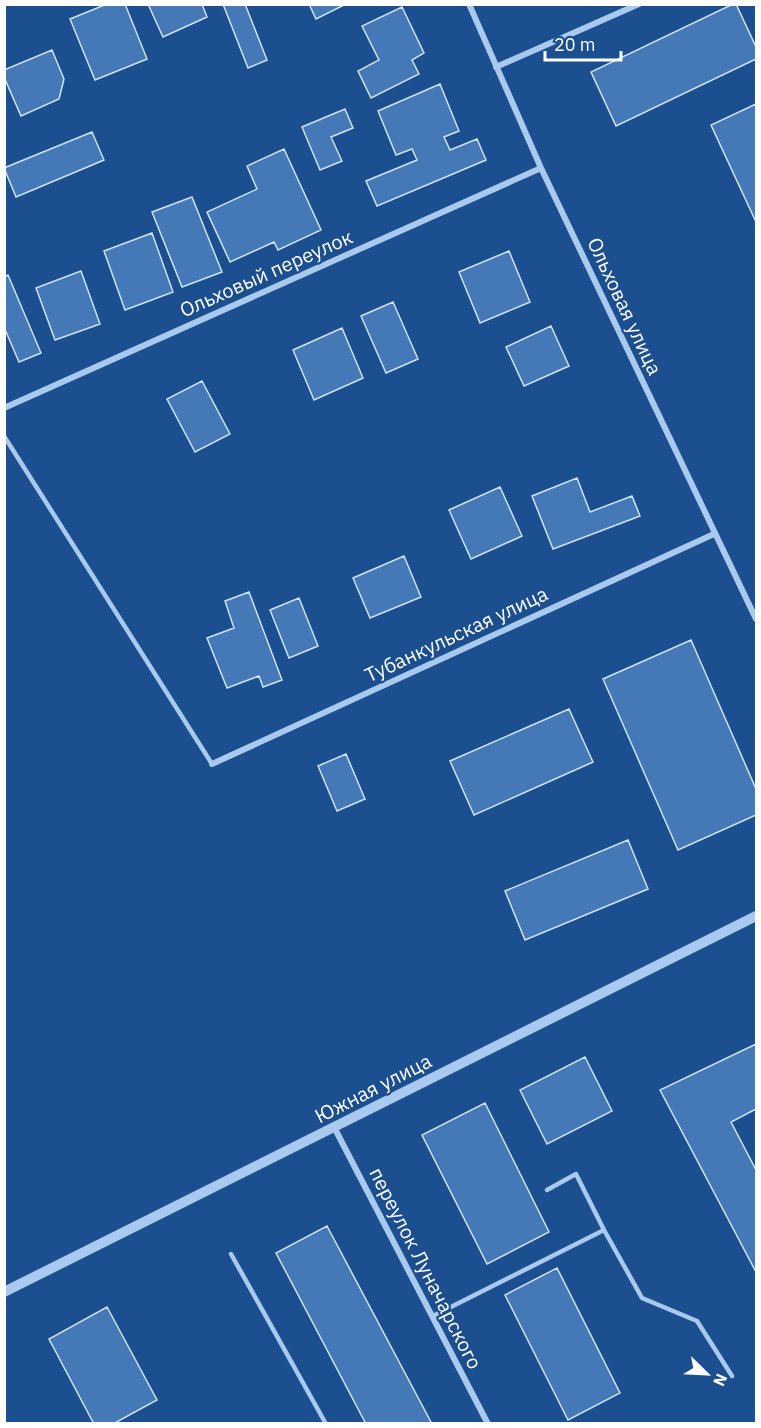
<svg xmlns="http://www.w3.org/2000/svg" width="761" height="1428" font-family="'IBM Plex Sans',sans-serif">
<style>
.building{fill:#4478b7;stroke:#cfe3fa;stroke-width:1.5}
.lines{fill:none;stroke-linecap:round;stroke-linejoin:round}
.service{stroke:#a9c9ee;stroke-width:4.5}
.minor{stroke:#a9c9ee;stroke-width:6}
.tertiary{stroke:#a9c9ee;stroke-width:10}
.labels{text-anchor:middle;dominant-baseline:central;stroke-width:4.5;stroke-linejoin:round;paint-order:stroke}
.street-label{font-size:20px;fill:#fff;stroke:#1b4f8f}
</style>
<rect width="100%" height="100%" fill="#1b4f8f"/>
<path class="building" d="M107,4H125L147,59L95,80L70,19Z
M148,4H202L207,17L163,37Z
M223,4H245L267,60L248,68Z
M309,4H346L316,19Z
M733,4H736L756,47V59L616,126L591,72Z
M402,7L424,53L412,60L419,74L371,98L358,71L379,60L362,26Z
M52,50L64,79L59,99L21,116L4,77V70Z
M440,84L459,131L444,137L450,150L477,139L486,160L377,206L366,181L417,160L412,149L396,155L378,111Z
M756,104V222L711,125Z
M345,109L353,128L331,137L342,161L320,170L302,127Z
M92,132L104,160L16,197L4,168Z
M284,149L321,230L278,250L274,242L230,262L207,212L257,189L247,166Z
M192,197L222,272L182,287L152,212Z
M152,233L173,292L125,310L104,251Z
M509,251L530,302L480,323L459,272Z
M81,271L100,324L55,340L36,288Z
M8,275L41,353L19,362L4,327V277Z
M393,302L418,359L386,373L361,316Z
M551,326L569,366L524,386L506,347Z
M342,328L363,378L314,400L293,350Z
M202,381L230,434L195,452L167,399Z
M577,478L590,512L632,496L640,516L553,549L532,496Z
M500,487L522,536L471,559L449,510Z
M404,556L421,597L370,618L353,578Z
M249,592L282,680L263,687L259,676L227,688L207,638L234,628L225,601Z
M299,598L318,646L289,658L270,610Z
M691,640L756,789V815L678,850L603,679Z
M569,709L593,762L474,815L450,761Z
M346,754L365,799L337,811L318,766Z
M628,840L648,889L525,940L505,891Z
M756,1044V1109L731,1122L756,1170V1272L660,1090Z
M585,1057L612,1111L547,1144L520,1090Z
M485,1103L549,1232L487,1264L422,1135Z
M327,1226L432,1424H366L276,1253Z
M557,1268L620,1393L568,1420L505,1295Z
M107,1307L157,1400L113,1424H94L49,1339Z"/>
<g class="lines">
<path class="service" d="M4,436L212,764
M604,1230L642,1298L697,1321L732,1376
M231,1254L326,1424
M433,1316L604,1230L576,1174L547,1190"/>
<path class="minor" d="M469,4L541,168L756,619
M496,67L639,4
M4,408L541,168
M212,764L714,534
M334,1127L488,1424"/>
<path class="tertiary" d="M4,1292L756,916"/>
</g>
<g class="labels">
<g class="street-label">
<text transform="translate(266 273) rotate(-24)">Ольховый переулок</text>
<text transform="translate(625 306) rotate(65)">Ольховая улица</text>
<text transform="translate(456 634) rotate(-25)">Тубанкульская улица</text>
<text transform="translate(373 1088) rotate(-27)">Южная улица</text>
<text transform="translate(426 1268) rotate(63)">переулок Луначарского</text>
</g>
</g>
<rect width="761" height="1428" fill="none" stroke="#ffffff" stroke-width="12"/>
<g transform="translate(707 1374) rotate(114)" stroke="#1b4f8f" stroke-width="4.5" paint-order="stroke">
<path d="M0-4.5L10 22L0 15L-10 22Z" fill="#ffffff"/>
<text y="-9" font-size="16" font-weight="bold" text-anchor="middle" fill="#ffffff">N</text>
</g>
<path d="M545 51v9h76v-9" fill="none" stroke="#ffffff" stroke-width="3"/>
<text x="554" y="51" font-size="18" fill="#ffffff" stroke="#1b4f8f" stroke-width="4.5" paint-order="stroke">20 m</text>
</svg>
